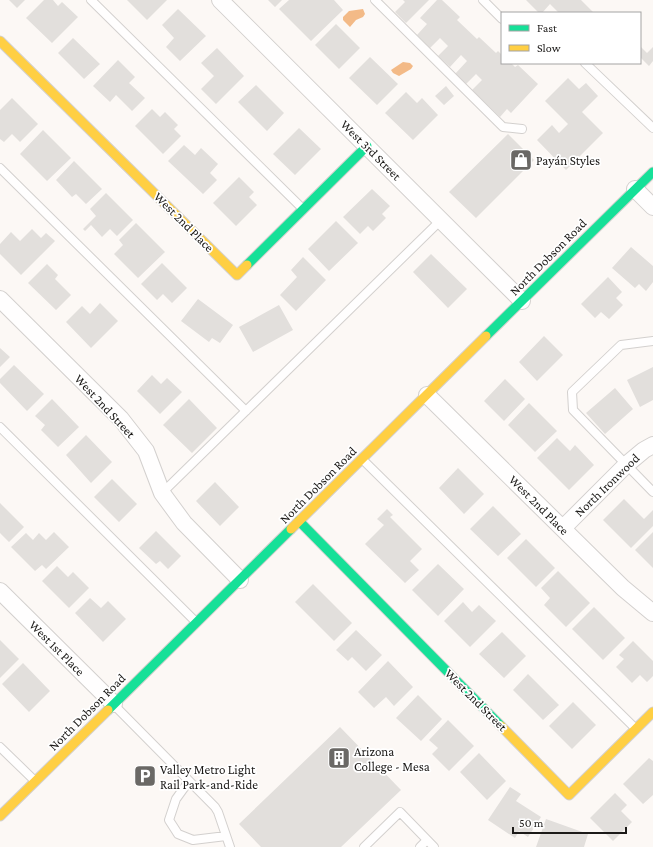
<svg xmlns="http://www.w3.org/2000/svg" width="653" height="847" font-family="'Crimson Pro',serif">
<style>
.water{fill:#f3ba87}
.building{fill:#e2dfdc}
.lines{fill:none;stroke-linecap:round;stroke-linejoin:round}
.lane-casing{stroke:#d3d0ce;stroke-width:10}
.street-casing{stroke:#d3d0ce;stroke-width:18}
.fast-casing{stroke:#d3d0ce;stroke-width:11}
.slow-casing{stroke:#d3d0ce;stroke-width:11}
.lane{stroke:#fffefe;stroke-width:8}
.street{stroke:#fffefe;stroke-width:16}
.fast{stroke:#16e098;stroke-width:9}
.slow{stroke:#ffcf43;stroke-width:9}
.labels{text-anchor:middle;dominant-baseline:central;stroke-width:3.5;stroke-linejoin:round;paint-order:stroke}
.street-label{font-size:13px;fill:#1c1a18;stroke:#fff}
.poi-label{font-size:13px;fill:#1c1a18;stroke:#fff;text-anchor:start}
</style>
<rect width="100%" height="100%" fill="#fcf8f5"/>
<path class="water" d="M363,9L365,14L363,17L356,20L350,27L343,20V17L349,11Z
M403,62L410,63L413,66L411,69L399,76L393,73L391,70Z"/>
<path class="building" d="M9,0H25L17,8Z
M44,0H53L58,6L62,2L78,17L52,43L26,18Z
M127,0H167L147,20Z
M268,0H282L275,7Z
M289,0H334L343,10L311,41L279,9Z
M403,0H429L406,23L395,12L405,2Z
M437,0H442L460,17L457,20L477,39L479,37L496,53L498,51L502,55V63H511L515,67L518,65L538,84L511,113L507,109L500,117L472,90L482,80L476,74L466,84L455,74L467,61L461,55L450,67L438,56L448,46L440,38L430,48L417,35L427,24L420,18Z
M526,0H581L594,13H559L550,4L542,13H539Z
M178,9L206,36L180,61L166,47L174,38L162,25Z
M336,24L360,48L339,69L315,45Z
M73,38L100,64L84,79L58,53Z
M640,46L647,53L653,47V61L649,66L640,57Z
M217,48L244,76L216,104L201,89L214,76L201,63Z
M370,57L398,84L377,105L349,78Z
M118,60L135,77L129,83L145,98L132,111L116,95L110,102L93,86Z
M568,78L579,89L586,83L598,96L582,112L603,133L566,170L537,140L552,125L559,133L568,124L545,101Z
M256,85L284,113L267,131L238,102Z
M446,86L454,96L444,105L435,96Z
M406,92L417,103L422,98L438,115L413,140L385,113Z
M12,98L38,124L20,142L12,134L4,142L0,139V110Z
M152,109L160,117L165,112L178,125L174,129L181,136L163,154L135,126Z
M299,128L321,149L295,175L273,154Z
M43,130L71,158L47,181L20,154Z
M508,134L534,160L476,218L449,192Z
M184,145L195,155L201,148L218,164L210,173L217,180L203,194L168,161Z
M74,161L102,189L86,204L76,194L72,197L56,180Z
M239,177L254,192L249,197L257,205L236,226L213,203Z
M372,189L390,206L382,214L386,218L373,231L368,226L360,234L343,217Z
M106,193L133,220L117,236L110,229L102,237L91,225L85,231L83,229L96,216L90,209Z
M336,221L358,243L329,271L308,249Z
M136,223L165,252L138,278L114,254L123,245L119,240Z
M32,229L41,238L46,233L55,241L21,275L0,254V244L11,232L20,241Z
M631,247L653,266V282L646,291L639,284L635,288L612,268Z
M431,254L467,289L448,308L413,272Z
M303,257L326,280L296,311L280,295L297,277L291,270Z
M162,263L187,288L172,303L163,294L157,300L141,284Z
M47,264L58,275L55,279L71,295L56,310L28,283Z
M608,277L622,292L616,298L623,305L609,319L601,312L595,318L581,304Z
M198,299L233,325L220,343L212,338L209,342L181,321Z
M100,303L118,321L91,348L66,322L82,306L90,314Z
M279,305L293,330L253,352L239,327Z
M544,336L563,355L537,381L519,362Z
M0,348L10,357L0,367Z
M14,365L44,394L27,411L0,383V379Z
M653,367V400L640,407L627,380Z
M152,375L161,384L167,378L182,392L160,414L137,391Z
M505,379L525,399L504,421L484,401Z
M615,388L633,409L605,434L586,413Z
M52,399L79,427L58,447L41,430L45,425L35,416Z
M189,399L217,428L192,453L163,425Z
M529,403L557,431L535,452L508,425Z
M86,435L112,462L91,483L66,455Z
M557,438L570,451L575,445L594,465L569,490L537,458Z
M458,468L484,494L464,514L439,488Z
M112,479L137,504L119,522L94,497Z
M215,482L239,507L220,526L196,501Z
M624,499L644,519L653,510V526L631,548L603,520Z
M0,503L24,527L9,542L0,533Z
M493,506L521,534L498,556L470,529Z
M387,509L393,515L390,517L422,549L410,561L419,570L405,583L365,544L384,525L377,519Z
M156,531L181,556L168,569L160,561L156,564L139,548Z
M54,532L69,547L46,569L42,565L35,571L11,547L26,533L33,540L39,533L46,540Z
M653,532V568L635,550Z
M526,539L555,568L536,587L507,558Z
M438,564L464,589L438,616L412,590Z
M57,566L68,577L73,572L89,588L69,608L42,581Z
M558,571L590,603L566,627L544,605L550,598L541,588Z
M313,584L352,623L334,641L295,602Z
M90,598L101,608L108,601L126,619L103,642L75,613Z
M463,602L472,612L479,605L496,621L470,647L444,621Z
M594,607L625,638L603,660L572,629Z
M356,630L382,655L366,671L352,657L348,661L336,650Z
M502,632L526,656L504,678L479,654Z
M0,640L19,659L0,678Z
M633,641L653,661V676L647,682L640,675L632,683L616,667L624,659L619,655Z
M388,661L413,687L394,706L386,697L374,708L358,692Z
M23,663L50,691L29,712L2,684Z
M528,674L559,705L543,720L513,690Z
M418,695L442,719L421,741L396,718Z
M573,702L596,725L572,749L549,726Z
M448,720L474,746L449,771L432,754L438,748L429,740Z
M340,727L401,790L341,847H261L239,824Z
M479,753L506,781L487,800L460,772Z
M649,758L653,761V795L643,804L623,784Z
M510,787L521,794L516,801L541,817L528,837L519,831L515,838L488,820Z
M615,793L627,805L621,811L632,822L613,841L590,818Z
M546,819L588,834L584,847H536Z"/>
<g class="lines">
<g class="lane-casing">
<path id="lane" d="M91,0L303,209
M375,0L503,127L522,129
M483,0L502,19
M585,63L653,128
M0,168L246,411
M653,341L621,345L572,392L573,410L653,492
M0,427L196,622
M363,460L635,728
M162,493L441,220
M114,705L215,807L218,812L230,847
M0,747L35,781
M189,781L176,799L169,820L178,834L193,840L226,836
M364,847L400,812L434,847
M420,847L427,840"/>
</g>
<g class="street-casing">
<path id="street" d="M220,0L522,301
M635,189L653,207
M0,299L121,419L146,451L162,493L184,523L240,580
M427,395L623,588L653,613
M563,528L626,465L644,450L653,445
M0,591L114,704"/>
</g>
<g class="fast-casing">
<path id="fast" d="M247,265L367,146
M486,336L653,172
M299,521L501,726
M108,710L291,529"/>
</g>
<g class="slow-casing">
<path id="slow" d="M0,41L237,275L247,265
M291,529L486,336
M501,726L569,795L653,712
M0,816L108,710"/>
</g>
<use href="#lane" class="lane"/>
<use href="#street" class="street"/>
<use href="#fast" class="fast"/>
<use href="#slow" class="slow"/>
</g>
<defs>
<g id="shop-square" transform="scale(1.15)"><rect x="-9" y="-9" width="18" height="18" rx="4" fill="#6a6865" stroke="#fff"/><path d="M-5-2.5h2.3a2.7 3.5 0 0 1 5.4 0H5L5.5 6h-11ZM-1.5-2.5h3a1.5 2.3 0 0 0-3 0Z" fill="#fff"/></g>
<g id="building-square" transform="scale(1.15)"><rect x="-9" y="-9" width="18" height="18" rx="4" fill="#6a6865" stroke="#fff"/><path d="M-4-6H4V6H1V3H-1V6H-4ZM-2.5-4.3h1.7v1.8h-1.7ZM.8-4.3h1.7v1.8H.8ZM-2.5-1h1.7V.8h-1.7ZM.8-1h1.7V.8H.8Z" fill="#fff"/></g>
<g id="parking-square" transform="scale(1.15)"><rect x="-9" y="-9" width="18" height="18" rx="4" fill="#6a6865" stroke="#fff"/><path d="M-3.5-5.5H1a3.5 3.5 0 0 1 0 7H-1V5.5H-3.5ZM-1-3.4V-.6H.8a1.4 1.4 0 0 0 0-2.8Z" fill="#fff"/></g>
</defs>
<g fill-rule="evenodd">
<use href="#shop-square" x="521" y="160"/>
<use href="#building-square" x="339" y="758"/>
<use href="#parking-square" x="145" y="776"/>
</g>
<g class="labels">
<g class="street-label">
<text transform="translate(371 150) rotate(45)">West 3rd Street</text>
<text transform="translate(184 222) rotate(45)">West 2nd Place</text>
<text transform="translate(548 257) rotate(-45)">North Dobson Road</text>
<text transform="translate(105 406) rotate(47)">West 2nd Street</text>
<text transform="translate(318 485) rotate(-45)">North Dobson Road</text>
<text transform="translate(607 485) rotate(-44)">North Ironwood</text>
<text transform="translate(539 505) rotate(45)">West 2nd Place</text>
<text transform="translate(57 648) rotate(45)">West 1st Place</text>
<text transform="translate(476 700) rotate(45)">West 2nd Street</text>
<text transform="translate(87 712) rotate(-45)">North Dobson Road</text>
</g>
<g class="poi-label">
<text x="536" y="160">Payán Styles</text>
<text x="354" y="751">Arizona<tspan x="354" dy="15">College - Mesa</tspan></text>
<text x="160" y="769">Valley Metro Light<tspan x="160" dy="15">Rail Park-and-Ride</tspan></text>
</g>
</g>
<rect x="501" y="12" width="140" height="52" fill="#ffffff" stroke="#a4a3a3"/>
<rect x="509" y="25" width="20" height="6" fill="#16e098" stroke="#a4a3a3"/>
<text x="537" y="32" font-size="12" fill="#1c1a18">Fast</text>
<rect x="509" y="45" width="20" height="6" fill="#ffcf43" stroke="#a4a3a3"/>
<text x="537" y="52" font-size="12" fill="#1c1a18">Slow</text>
<path d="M513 827v6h113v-6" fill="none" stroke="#1c1a18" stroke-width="2"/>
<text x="519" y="827" font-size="12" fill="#1c1a18" stroke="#ffffff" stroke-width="3" paint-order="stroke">50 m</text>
</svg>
